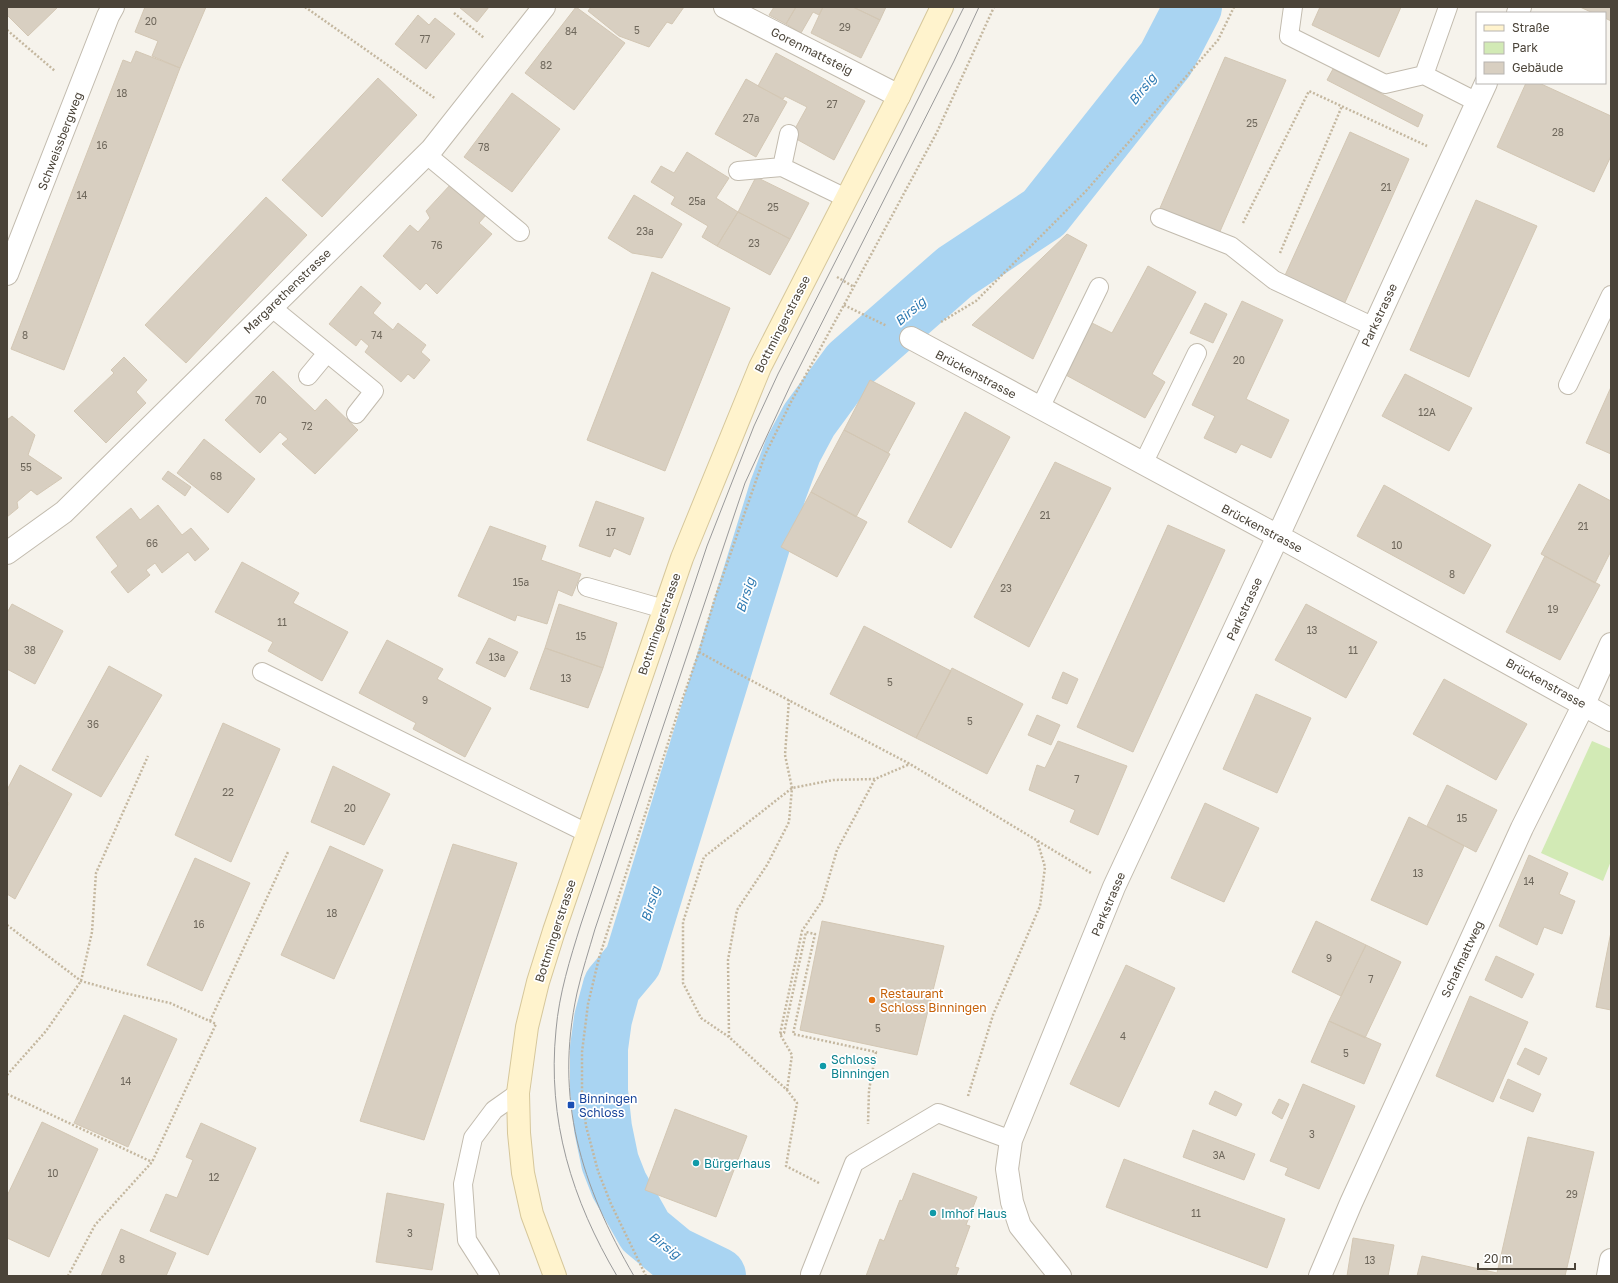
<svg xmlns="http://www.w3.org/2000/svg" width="1618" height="1283" font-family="'Golos Text',sans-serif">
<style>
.green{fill:#d2eab5}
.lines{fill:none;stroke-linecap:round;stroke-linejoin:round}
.river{stroke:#a9d4f2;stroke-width:58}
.building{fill:#d8cfc1;stroke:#d3c7b4}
.lane-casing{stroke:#c2bbae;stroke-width:20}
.street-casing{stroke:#c2bbae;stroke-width:24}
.secondary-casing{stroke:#d6c79b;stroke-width:24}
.path{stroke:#c4b79f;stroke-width:2.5;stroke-dasharray:2 2;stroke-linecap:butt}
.lane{stroke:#fff;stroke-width:18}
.street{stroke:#fff;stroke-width:22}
.secondary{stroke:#fff3cd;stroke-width:22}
.tram{stroke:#9a9a9a;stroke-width:1}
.food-dot{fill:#e8710a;stroke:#fff;stroke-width:1.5}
.culture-dot{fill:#0f9aa8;stroke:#fff;stroke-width:1.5}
.transit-dot{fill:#1a4fb4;stroke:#fff;stroke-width:1.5}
.labels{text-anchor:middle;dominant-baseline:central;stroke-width:3.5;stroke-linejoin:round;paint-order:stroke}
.number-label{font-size:10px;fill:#6e675b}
.street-label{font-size:12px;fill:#4b4439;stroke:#fff}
.food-label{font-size:12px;fill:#c56008;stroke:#fff;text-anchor:start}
.culture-label{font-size:12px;fill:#0d838f;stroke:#fff;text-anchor:start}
.transit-label{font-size:12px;fill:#164399;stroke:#fff;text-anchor:start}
.water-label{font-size:13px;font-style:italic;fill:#2e7ab2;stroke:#fff}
</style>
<rect width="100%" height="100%" fill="#f6f3ec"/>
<path class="green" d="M1592,741L1611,749V861L1603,881L1541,853Z"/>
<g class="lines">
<path class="river" d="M717,1276L674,1255L645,1231L619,1185L610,1162L603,1128L599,1091V1048L603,1019L612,986L633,961L778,490L793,450L809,420L850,364L955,272L1044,213L1166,59L1193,7"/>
</g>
<path class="building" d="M7,7H58L28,36L7,15Z
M145,7H206L180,68L152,56L158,41L135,32Z
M459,7H489L477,22Z
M576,7L625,43L574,110L525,73Z
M591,7H684L672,24L667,22L649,47L619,36L588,11Z
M774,7H796L786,24L769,15Z
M796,7H823L819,15L813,12L801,33L786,24Z
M823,7H853L880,20L861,58L811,33Z
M853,7H886L880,20Z
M1320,7H1401L1379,57L1312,25Z
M1580,7H1611V21L1605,18V13H1593Z
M418,15L429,25L435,18L455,34L426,69L395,44Z
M136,51L180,68L64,370L11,349L123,60L131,63Z
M776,53L865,101L834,160L791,136L807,107L785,96L783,99L758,86Z
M1225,57L1286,80L1218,236L1160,208Z
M1333,69L1423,115L1418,127L1327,80Z
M378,78L417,115L322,217L282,180Z
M746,79L787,102L756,157L715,134Z
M1526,83H1539L1611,116V156L1594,192L1497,147Z
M512,93L560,129L512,192L464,157Z
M1350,132L1409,159L1342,309L1282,282Z
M687,152L729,178L716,198L738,212L717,246L702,237L708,226L671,204L675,197L651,182L661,166L674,173Z
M756,177L809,203L790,239L738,212Z
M451,184L486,215L479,223L492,234L437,294L426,283L420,290L383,256L410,225L418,232L430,218L426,211Z
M634,195L682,224L662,258L632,253L608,238Z
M266,197L307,235L186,363L145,325Z
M1476,200L1537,226L1469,377L1410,350Z
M738,212L790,239L770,275L717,246Z
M1067,234L1087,245L1033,359L972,325Z
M1148,266L1196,292L1152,374L1165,382L1145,418L1064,374L1092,323L1112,333Z
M652,272L730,308L665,471L587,440Z
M361,286L381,303L373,313L393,330L398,323L426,345L421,352L430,360L414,379L408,374L401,382L365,352L369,346L361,339L356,346L329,324Z
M1242,301L1283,320L1246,399L1289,420L1271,458L1241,444L1236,453L1204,438L1215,416L1192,405Z
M1205,303L1227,314L1213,343L1190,333Z
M124,357L147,380L136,392L146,403L106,443L74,411L114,373L111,370Z
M273,371L315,411L326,399L358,430L315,474L282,444L288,439L280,432L260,453L225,420Z
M1405,374L1472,408L1449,451L1382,416Z
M870,380L915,403L888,453L844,430Z
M1611,387V454L1586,443Z
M965,412L1010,437L951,548L908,522Z
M12,416L35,435L28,455L62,478L37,495L31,490L17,502L18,508L7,517V420Z
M844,430L890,454L856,517L811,492Z
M204,439L255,479L228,513L177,473Z
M1055,462L1111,488L1029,647L974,617Z
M168,471L191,487L185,496L162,479Z
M1579,484L1611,501V551L1595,583L1541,554Z
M1384,485L1491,545L1464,594L1357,536Z
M811,492L867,522L837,577L781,547Z
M596,501L644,518L630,555L614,548L610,557L579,546Z
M158,505L182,535L191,528L209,549L195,561L188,552L162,573L155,563L146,570L150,575L128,593L111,572L118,566L96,537L131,508L140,520Z
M1168,525L1225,550L1133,752L1077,727Z
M490,526L546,546L541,560L581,574L572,596L558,590L547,624L517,615L515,621L458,596Z
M1545,556L1600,585L1560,660L1506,632Z
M242,562L299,593L293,603L348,632L322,681L268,651L273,642L215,612Z
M12,604L63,631L35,684L7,669V613Z
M559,604L617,623L603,668L545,648Z
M1306,604L1377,642L1346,698L1275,660Z
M864,626L951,671L916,738L830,694Z
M489,638L518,652L505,677L476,663Z
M387,640L443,669L437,679L491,708L465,757L413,729L416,723L359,693Z
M545,648L603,668L588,708L530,689Z
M109,666L162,695L101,797L52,770Z
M952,668L1023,704L987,774L916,738Z
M1063,672L1078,679L1067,704L1052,698Z
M1444,679L1527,724L1496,780L1413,734Z
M1256,694L1311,718L1277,793L1223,769Z
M1037,715L1060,725L1051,745L1028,735Z
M223,723L280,749L231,862L175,835Z
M1058,741L1127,766L1098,835L1070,822L1075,810L1029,790L1037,765L1045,768Z
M20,765L72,794L15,899L7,894V807L9,803L7,802V790Z
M333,766L390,794L364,845L311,822Z
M1447,785L1497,810L1476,852L1427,826Z
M1205,803L1259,828L1224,902L1171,878Z
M1409,817L1464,846L1427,925L1371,900Z
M453,844L517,863L424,1140L360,1121Z
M330,846L383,870L334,979L281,955Z
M1529,855L1568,873L1559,894L1575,901L1562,934L1544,927L1537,945L1499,926Z
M195,858L250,883L202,991L147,965Z
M822,921L944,946L917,1055L800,1030Z
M1316,921L1366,945L1341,996L1292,972Z
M1611,932V1010L1596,1007Z
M1366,945L1401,962L1365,1038L1329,1021Z
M1496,956L1534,974L1522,998L1485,980Z
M1126,965L1175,988L1119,1107L1070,1084Z
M1470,996L1528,1022L1493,1102L1436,1076Z
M124,1015L177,1039L128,1147L74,1123Z
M1329,1021L1381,1044L1364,1084L1311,1062Z
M1525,1048L1547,1058L1539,1075L1517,1064Z
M1508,1079L1541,1094L1533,1112L1500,1098Z
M1303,1084L1355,1106L1319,1189L1285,1175L1288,1168L1270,1161Z
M1215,1091L1242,1104L1236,1116L1209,1104Z
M1279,1099L1289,1104L1282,1119L1272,1113Z
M675,1109L747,1136L716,1217L645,1190Z
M42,1122L98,1149L49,1257L7,1238V1196Z
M201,1123L256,1148L208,1255L150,1231L166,1194L177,1198L193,1160L186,1157Z
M1193,1130L1255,1154L1244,1180L1183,1157Z
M1528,1137L1594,1152L1565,1276H1417L1422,1256L1497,1273Z
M1124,1159L1285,1219L1267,1268L1106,1207Z
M913,1173L977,1197L966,1225L970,1226L955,1267L959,1268L956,1276H866L880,1239L884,1241L900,1200L902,1201Z
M387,1193L444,1204L432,1270L376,1262Z
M121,1229L176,1253L166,1276H101Z
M1353,1238L1394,1245L1388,1276H1347Z"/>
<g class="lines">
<g class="lane-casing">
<path id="lane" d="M1293,7L1289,36L1385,84L1424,75L1477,102
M1424,75L1448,7
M427,155L520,232
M782,167L789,134
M738,171L782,167L846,198
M1160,218L1231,246L1274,280L1374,327
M271,307L374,391L356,414
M308,376L327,353
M1568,385L1611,295
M1040,408L1099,287
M1143,464L1197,353
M587,587L664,609
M262,672L587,833
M810,1274L854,1163L938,1113L1011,1140
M490,1276L467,1240L463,1184L473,1138L494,1110L518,1093"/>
</g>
<g class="street-casing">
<path id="street" d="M725,7L899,96
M1518,13L1520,7
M7,274L108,16L113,7
M911,338L1278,536L1611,720
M7,553L64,512L432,149L544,7
M1060,1276L1020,1226L1012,1202L1007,1169L1011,1140L1114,887L1278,536L1486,83
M1320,1276L1351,1203L1522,828L1584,704L1611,644
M1608,1276L1611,1260"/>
</g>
<g class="secondary-casing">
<path id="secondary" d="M555,1276L532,1214L523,1173L519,1133L518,1093L527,1027L538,982L554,931L682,558L760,367L899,96L942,7"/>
</g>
<path class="path" d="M305,7L436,99
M454,13L484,38
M7,30L55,71
M1243,223L1309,91L1427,146
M1280,253L1342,106
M837,277L854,287
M844,305L887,326
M941,322L976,301L1086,191L1218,40L1234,7
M699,652L737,673L910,764L1091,873
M7,925L81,981L124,993L170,1003L216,1024L152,1162L95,1225L68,1276
M210,1021L288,852
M780,1034L784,1033L806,932L815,934L793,1034L876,1052L869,1090L868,1124
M729,1037L728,960L737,910L767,865L789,822L792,788L785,755L789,700
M7,1075L46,1031L81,981L92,932L96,873L148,756
M787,1090L792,1055L780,1034L802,931L822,901L837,850L875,779
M7,1094L152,1162
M968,1096L993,1015L1040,906L1045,867L1037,840
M819,1183L786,1166L797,1103L787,1090L729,1037L701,1018L683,983V922L704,857L792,788L833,780L875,779L910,764
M646,1276L611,1204L598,1171L586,1126L582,1092V1052L588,1004L599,958L679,709L699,652L715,598L765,455L791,402L844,305L937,132L994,7"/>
<use href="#lane" class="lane"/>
<use href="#street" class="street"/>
<use href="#secondary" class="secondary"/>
<path class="tram" d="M617,1276C572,1200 547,1120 556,1030C559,994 570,959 581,924L707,546L754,426L778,374L902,131L964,7
M634,1276C581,1185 554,1099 577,993C582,971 589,950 595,929L745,483L791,384L954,61L979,7"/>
</g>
<circle class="food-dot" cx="872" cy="1000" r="4"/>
<g class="culture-dot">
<circle cx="823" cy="1066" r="4"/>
<circle cx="696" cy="1163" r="4"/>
<circle cx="933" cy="1213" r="4"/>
</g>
<rect class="transit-dot" x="567" y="1101" width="8" height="8" rx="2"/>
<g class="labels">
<g class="number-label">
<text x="151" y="21">20</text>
<text x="845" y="27">29</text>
<text x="637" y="30">5</text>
<text x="571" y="31">84</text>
<text x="425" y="39">77</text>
<text x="546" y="65">82</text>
<text x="122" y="93">18</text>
<text x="832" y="104">27</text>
<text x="751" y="118">27a</text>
<text x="1252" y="123">25</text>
<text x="1558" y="132">28</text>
<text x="102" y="145">16</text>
<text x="484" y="147">78</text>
<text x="1386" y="187">21</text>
<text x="82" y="195">14</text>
<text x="697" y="201">25a</text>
<text x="773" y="207">25</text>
<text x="645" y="231">23a</text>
<text x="754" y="243">23</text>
<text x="437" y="245">76</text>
<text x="25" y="335">8</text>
<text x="377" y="335">74</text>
<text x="1239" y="360">20</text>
<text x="261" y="400">70</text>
<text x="1427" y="412">12A</text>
<text x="307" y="426">72</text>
<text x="26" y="467">55</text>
<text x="216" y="476">68</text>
<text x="1045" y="515">21</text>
<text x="1583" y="526">21</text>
<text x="611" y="532">17</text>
<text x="152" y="543">66</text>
<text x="1397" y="545">10</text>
<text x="1452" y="574">8</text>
<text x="521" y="582">15a</text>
<text x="1006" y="588">23</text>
<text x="1553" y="609">19</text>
<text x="282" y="622">11</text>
<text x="1312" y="630">13</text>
<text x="581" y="636">15</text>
<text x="30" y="650">38</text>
<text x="1353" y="650">11</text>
<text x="497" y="657">13a</text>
<text x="566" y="678">13</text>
<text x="890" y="682">5</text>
<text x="425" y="700">9</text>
<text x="970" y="721">5</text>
<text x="93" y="724">36</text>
<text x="1077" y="779">7</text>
<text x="228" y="792">22</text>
<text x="350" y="808">20</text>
<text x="1462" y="818">15</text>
<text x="1418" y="873">13</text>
<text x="1529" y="881">14</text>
<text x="332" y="913">18</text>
<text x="199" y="924">16</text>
<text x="1329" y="958">9</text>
<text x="1371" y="979">7</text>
<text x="878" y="1028">5</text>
<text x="1123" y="1036">4</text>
<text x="1346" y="1053">5</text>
<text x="126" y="1081">14</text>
<text x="1312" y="1134">3</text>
<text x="1219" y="1155">3A</text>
<text x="53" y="1173">10</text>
<text x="214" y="1177">12</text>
<text x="1572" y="1194">29</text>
<text x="1196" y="1213">11</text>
<text x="410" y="1233">3</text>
<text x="122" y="1259">8</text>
<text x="1370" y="1260">13</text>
</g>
<g class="street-label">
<text transform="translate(812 51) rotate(27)">Gorenmattsteig</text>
<text transform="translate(60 141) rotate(-69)">Schweissbergweg</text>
<text transform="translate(287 291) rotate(-44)">Margarethenstrasse</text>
<text transform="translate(1379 315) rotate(-65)">Parkstrasse</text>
<text transform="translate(782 324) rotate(-63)">Bottmingerstrasse</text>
<text transform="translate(976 374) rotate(28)">Brückenstrasse</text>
<text transform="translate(1262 528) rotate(28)">Brückenstrasse</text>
<text transform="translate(1244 609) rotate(-65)">Parkstrasse</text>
<text transform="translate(659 624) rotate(-71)">Bottmingerstrasse</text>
<text transform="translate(1546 683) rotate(29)">Brückenstrasse</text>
<text transform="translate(1108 904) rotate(-67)">Parkstrasse</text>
<text transform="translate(555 931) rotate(-72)">Bottmingerstrasse</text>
<text transform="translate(1462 959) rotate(-65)">Schafmattweg</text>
</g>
<g class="food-label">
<text x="880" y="993">Restaurant<tspan x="880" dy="14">Schloss Binningen</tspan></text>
</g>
<g class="culture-label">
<text x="831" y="1059">Schloss<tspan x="831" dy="14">Binningen</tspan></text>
<text x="704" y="1163">Bürgerhaus</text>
<text x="941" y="1213">Imhof Haus</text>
</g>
<g class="transit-label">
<text x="579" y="1098">Binningen<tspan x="579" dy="14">Schloss</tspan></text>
</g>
<g class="water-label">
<text transform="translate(1142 89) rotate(-52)">Birsig</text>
<text transform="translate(910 311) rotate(-41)">Birsig</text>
<text transform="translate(745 595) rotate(-73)">Birsig</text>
<text transform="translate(650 904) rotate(-73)">Birsig</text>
<text transform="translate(665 1245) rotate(36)">Birsig</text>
</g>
</g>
<rect width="1618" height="1283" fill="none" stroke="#4b4439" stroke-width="16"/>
<rect x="1476" y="12" width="130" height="72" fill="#ffffff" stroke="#b7b4b0"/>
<rect x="1484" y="25" width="20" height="6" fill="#fff3cd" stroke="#b7b4b0"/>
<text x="1512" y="32" font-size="12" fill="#4b4439">Straße</text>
<rect x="1484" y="42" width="20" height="12" fill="#d2eab5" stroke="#b7b4b0"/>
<text x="1512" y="52" font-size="12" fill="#4b4439">Park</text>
<rect x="1484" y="62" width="20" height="12" fill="#d8cfc1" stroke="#b7b4b0"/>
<text x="1512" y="72" font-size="12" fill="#4b4439">Gebäude</text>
<path d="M1478 1263v6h97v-6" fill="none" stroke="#4b4439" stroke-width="2"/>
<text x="1484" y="1263" font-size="12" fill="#4b4439" stroke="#ffffff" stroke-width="3" paint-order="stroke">20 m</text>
</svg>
